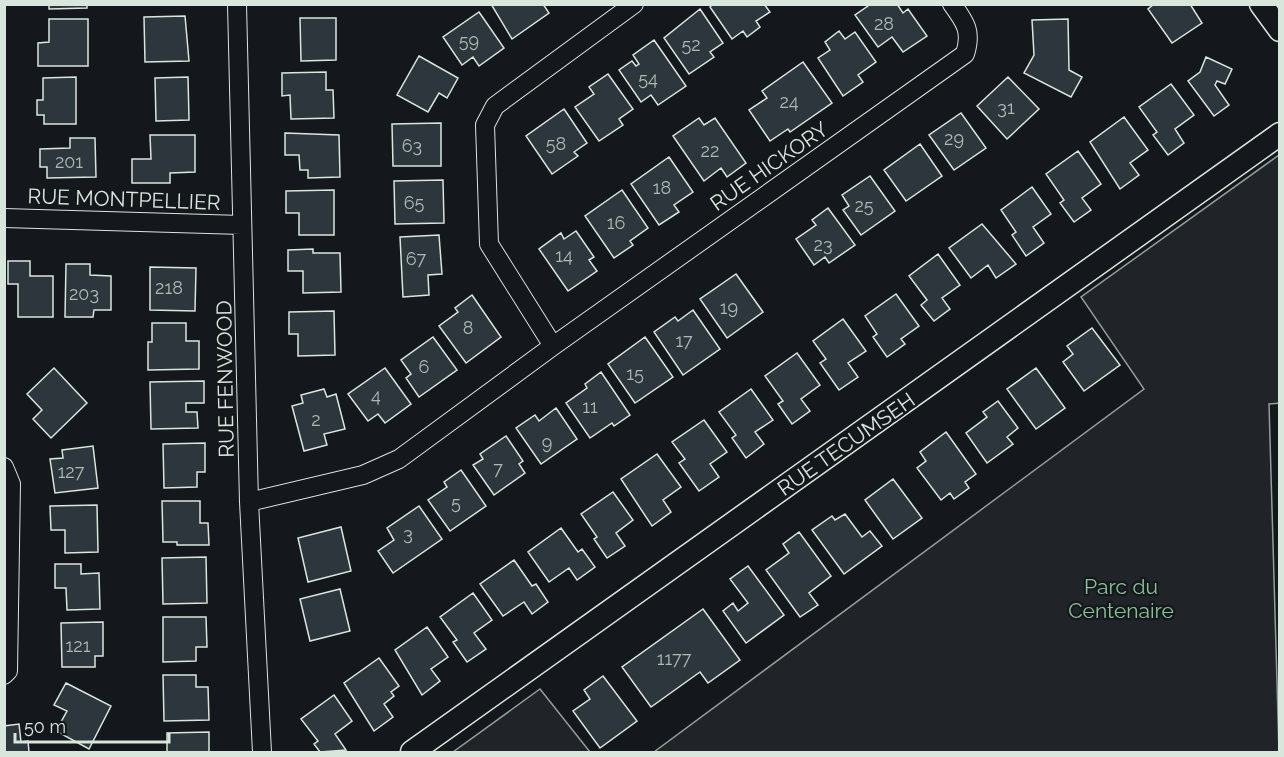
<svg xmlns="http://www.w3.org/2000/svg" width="1284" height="757" font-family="Raleway,sans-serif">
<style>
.green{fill:#202428;stroke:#939e99;stroke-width:1.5}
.building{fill:#2c363c;stroke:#d8e6dc;stroke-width:1.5}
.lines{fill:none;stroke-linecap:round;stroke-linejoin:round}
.minor-casing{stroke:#d8e6dc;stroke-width:20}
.tertiary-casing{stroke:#d8e6dc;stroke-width:25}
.minor{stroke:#14181c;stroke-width:18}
.tertiary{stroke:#14181c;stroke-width:22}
.labels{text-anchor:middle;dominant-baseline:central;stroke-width:4.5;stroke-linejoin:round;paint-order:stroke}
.number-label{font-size:18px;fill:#adbab4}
.street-label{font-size:21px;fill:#d8e6dc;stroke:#14181c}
.park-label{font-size:21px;fill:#8ac095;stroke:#14181c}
</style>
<rect width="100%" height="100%" fill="#14181c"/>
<path class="green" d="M1279,155L1280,403L1269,404L1279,752H654L1144,389L1081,297Z
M540,689L590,752H453Z"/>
<path class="building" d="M49,4H87V8L49,9Z
M491,4H543L549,13L512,39Z
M713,4H764L770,12L756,21L760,27L747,37L743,31L732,39L710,7Z
M871,4H897L903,13L908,9L927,36L903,52L892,37L878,47L855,15Z
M1154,4H1190L1202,23L1172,43L1148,9Z
M700,9L723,43L710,52L714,57L689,74L664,38Z
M479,12L504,48L479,66L473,57L462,65L443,37Z
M185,16L189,61L145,62L144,17Z
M300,18H336V60L301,61Z
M49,19H88V66H38V43L49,42Z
M1068,19L1069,70L1082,77L1071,97L1024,73L1034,55L1032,20Z
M839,31L845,39L855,32L876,62L858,75L863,82L843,96L818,58L830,50L825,42Z
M654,40L686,86L658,105L651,95L641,102L619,70L632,61L636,66L639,64L633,55Z
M419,56L458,78L447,98L439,93L428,112L397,95Z
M1206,57L1232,69L1225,84L1217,81L1215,85L1229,105L1214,116L1188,81L1200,72Z
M803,62L832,103L790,132L788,129L770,141L749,110L767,98L762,91Z
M326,72V90H333L334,118L291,119L290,95L282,96V73Z
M608,74L633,109L619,119L623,125L599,141L575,107L594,94L589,87Z
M76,77V124H44V115H37V100H43V78Z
M188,77L189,120L156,121L155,78Z
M1008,77L1039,109L1007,139L977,106Z
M1171,84L1194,115L1175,129L1184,143L1168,155L1153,135L1157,132L1139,107Z
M564,109L587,143L574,152L578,156L552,174L526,136Z
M961,113L986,148L954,170L929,135Z
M1124,117L1148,150L1130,163L1139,175L1120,189L1090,142Z
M699,118L704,125L715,118L746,163L727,177L721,168L704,181L673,136Z
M441,123V166H393L392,124Z
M285,133L339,135L340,177L308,178V170H300L299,155H285Z
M150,135H195V172L170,173V183H132V159H151Z
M70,138H95L96,177L47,178V167H40V149L70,148Z
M920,144L942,176L906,201L884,170Z
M1078,151L1101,184L1082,198L1091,210L1074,222L1060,203L1064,200L1046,174Z
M669,157L693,192L674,205L679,212L659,225L631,184Z
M870,176L895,211L861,235L843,210L849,206L842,195Z
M443,180L444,223L395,224L394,181Z
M1032,187L1051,214L1033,227L1044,243L1026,256L1012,235L1016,232L1001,210Z
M334,190V235H299V213H286V191Z
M622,190L648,228L630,241L633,245L614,258L585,216Z
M828,208L855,245L829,263L825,257L814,265L796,239L816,225L812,220Z
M982,224L1016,264L996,278L988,265L971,278L949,248Z
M576,231L594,257L589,260L597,271L568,291L539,249L561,233L564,239Z
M439,235L442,274L428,275L429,295L403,297L400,237Z
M313,249V253H340L341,292L303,293V271H288V250Z
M938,254L960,285L942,298L950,309L934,321L921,305L927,300L909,276Z
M8,261H30V276H53V317H18V284H8Z
M66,264H90V275L111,276V310H94L93,317H65Z
M150,267L196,268L195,311L150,310Z
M736,274L763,312L727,338L700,299Z
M896,294L919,326L901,339L905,344L887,357L873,337L877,334L865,316Z
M472,295L501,337L466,363L439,326L458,312L455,308Z
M693,310L720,349L683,375L654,332L675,317L678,321Z
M334,311L335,355L298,356V334H289V312Z
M843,319L866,351L848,363L858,377L839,390L820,363L826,359L813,341Z
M152,323H186V341H199V369L148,370V342H152Z
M1092,328L1120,365L1084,391L1063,362L1073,354L1067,346Z
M433,337L457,370L419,397L406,378L411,374L401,360Z
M645,337L673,377L635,403L608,364Z
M797,353L820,385L801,399L810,411L792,424L778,404L783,401L765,376Z
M54,368L87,403L51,438L33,419L42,410L27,394Z
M385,368L411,404L385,423L378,414L368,421L348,394Z
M1036,368L1065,408L1036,429L1007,389Z
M601,372L630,415L614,426L612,423L590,438L566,403L587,388L585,384Z
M204,381V403H186V412H197L198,428L151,429L150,382Z
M324,389L327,397L336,394L345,429L324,434L327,445L304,451L292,406L303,403L301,395Z
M751,389L773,420L755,432L764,444L746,458L732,438L736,435L719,412Z
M998,401L1018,428L1007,437L1013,444L987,463L966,433L987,417L983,412Z
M556,408L577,439L541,464L516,428L535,415L539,421Z
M704,420L727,452L710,464L719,477L699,491L679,463L685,459L672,442Z
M946,432L976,474L965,482L969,488L954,499L950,493L941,500L917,468L926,461L920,452Z
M506,436L523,461L519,464L525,473L494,495L473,465L483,459L480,454Z
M205,443V472H197V487L164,488L163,444Z
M93,446L98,488L55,493L50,459L63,458L62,450Z
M657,454L681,487L663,500L671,512L652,526L621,479Z
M461,470L486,506L450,531L428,500L447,487L444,482Z
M893,479L922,518L893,539L865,500Z
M613,492L633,520L616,533L625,546L607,558L594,539L597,537L581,514Z
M162,501H200V523H208L209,545H177V542H163Z
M97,505L98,552L65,553V530H51L50,506Z
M419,506L442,539L393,573L378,551L394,540L387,528Z
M845,514L862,537L870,531L882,546L844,574L812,530L832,516L835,520Z
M341,527L351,571L308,582L298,538Z
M561,528L578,552L582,549L595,567L577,580L569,568L549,582L528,552Z
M799,532L831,576L809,593L818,605L800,617L766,570L789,553L783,544Z
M206,557L207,603L163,604L162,558Z
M514,560L532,586L536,584L548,602L532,614L524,602L503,616L480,584Z
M55,564H81V574L99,573L100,609L67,610L66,588H55Z
M748,566L784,615L746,643L723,611L733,603L738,611L748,603L730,579Z
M340,589L350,631L310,641L300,599Z
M473,593L492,620L474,633L486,649L467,662L453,642L457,640L440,617Z
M703,609L740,660L708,683L700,672L651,707L622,667Z
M163,617H206L207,647H196V661L163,662Z
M103,622V656H95V667H62L61,623Z
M427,627L448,657L431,669L440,681L422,695L395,650Z
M379,658L399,686L391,692L394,696L384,704L393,717L374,731L344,683Z
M163,675H196V687H208L209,720L164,721Z
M603,676L637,721L600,748L573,711L590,699L584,690Z
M66,683L111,706L89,749L56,731L67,711L54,705Z
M334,695L352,721L335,734L346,750L320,752L314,744L318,741L301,719Z
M19,724L21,742L28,741L29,752H4V726Z
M209,732V752H167V733Z"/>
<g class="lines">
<g class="minor-casing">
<path id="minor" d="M237,4L249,502L262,752
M4,218L242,225
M553,346L489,244L485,125L495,106L634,4
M4,467L11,484L8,671L4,675
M249,502L363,475L399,459L553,346L965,54C972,32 966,23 952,4"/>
</g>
<g class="tertiary-casing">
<path id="tertiary" d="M1261,4L1280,30
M412,752L1280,134"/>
</g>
<use href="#minor" class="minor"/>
<use href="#tertiary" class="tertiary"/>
</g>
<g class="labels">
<g class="number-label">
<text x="884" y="23">28</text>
<text x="469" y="40">59</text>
<text x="691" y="44">52</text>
<text x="648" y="78">54</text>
<text x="789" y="101">24</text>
<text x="1006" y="107">31</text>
<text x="954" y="138">29</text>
<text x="556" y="143">58</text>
<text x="412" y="145">63</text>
<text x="710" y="150">22</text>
<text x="69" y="161">201</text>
<text x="662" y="187">18</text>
<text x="414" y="202">65</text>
<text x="864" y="205">25</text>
<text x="616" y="222">16</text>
<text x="823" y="244">23</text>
<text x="564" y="255">14</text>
<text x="416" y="258">67</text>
<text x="169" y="287">218</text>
<text x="84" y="293">203</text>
<text x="729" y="307">19</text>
<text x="468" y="327">8</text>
<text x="684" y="340">17</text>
<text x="424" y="366">6</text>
<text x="635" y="373">15</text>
<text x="376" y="395">4</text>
<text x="590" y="406">11</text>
<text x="316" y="419">2</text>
<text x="547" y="442">9</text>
<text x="498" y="468">7</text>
<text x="71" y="471">127</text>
<text x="456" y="502">5</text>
<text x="408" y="533">3</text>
<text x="78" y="645">121</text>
<text x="674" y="658">1177</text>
</g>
<g class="street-label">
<text transform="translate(769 166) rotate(-35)">RUE HICKORY</text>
<text transform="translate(124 199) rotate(2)">RUE MONTPELLIER</text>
<text transform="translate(225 379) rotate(-91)">RUE FENWOOD</text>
<text transform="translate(846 444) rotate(-35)">RUE TECUMSEH</text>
</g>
<g class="park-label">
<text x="1121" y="586">Parc du<tspan x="1121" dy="24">Centenaire</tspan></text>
</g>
</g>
<rect width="1284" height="757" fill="none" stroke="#d8e6dc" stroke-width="12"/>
<path d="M15 733v9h154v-9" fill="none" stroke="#d8e6dc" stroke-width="3"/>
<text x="24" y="733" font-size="18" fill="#d8e6dc" stroke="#14181c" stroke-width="4.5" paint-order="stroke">50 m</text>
</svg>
